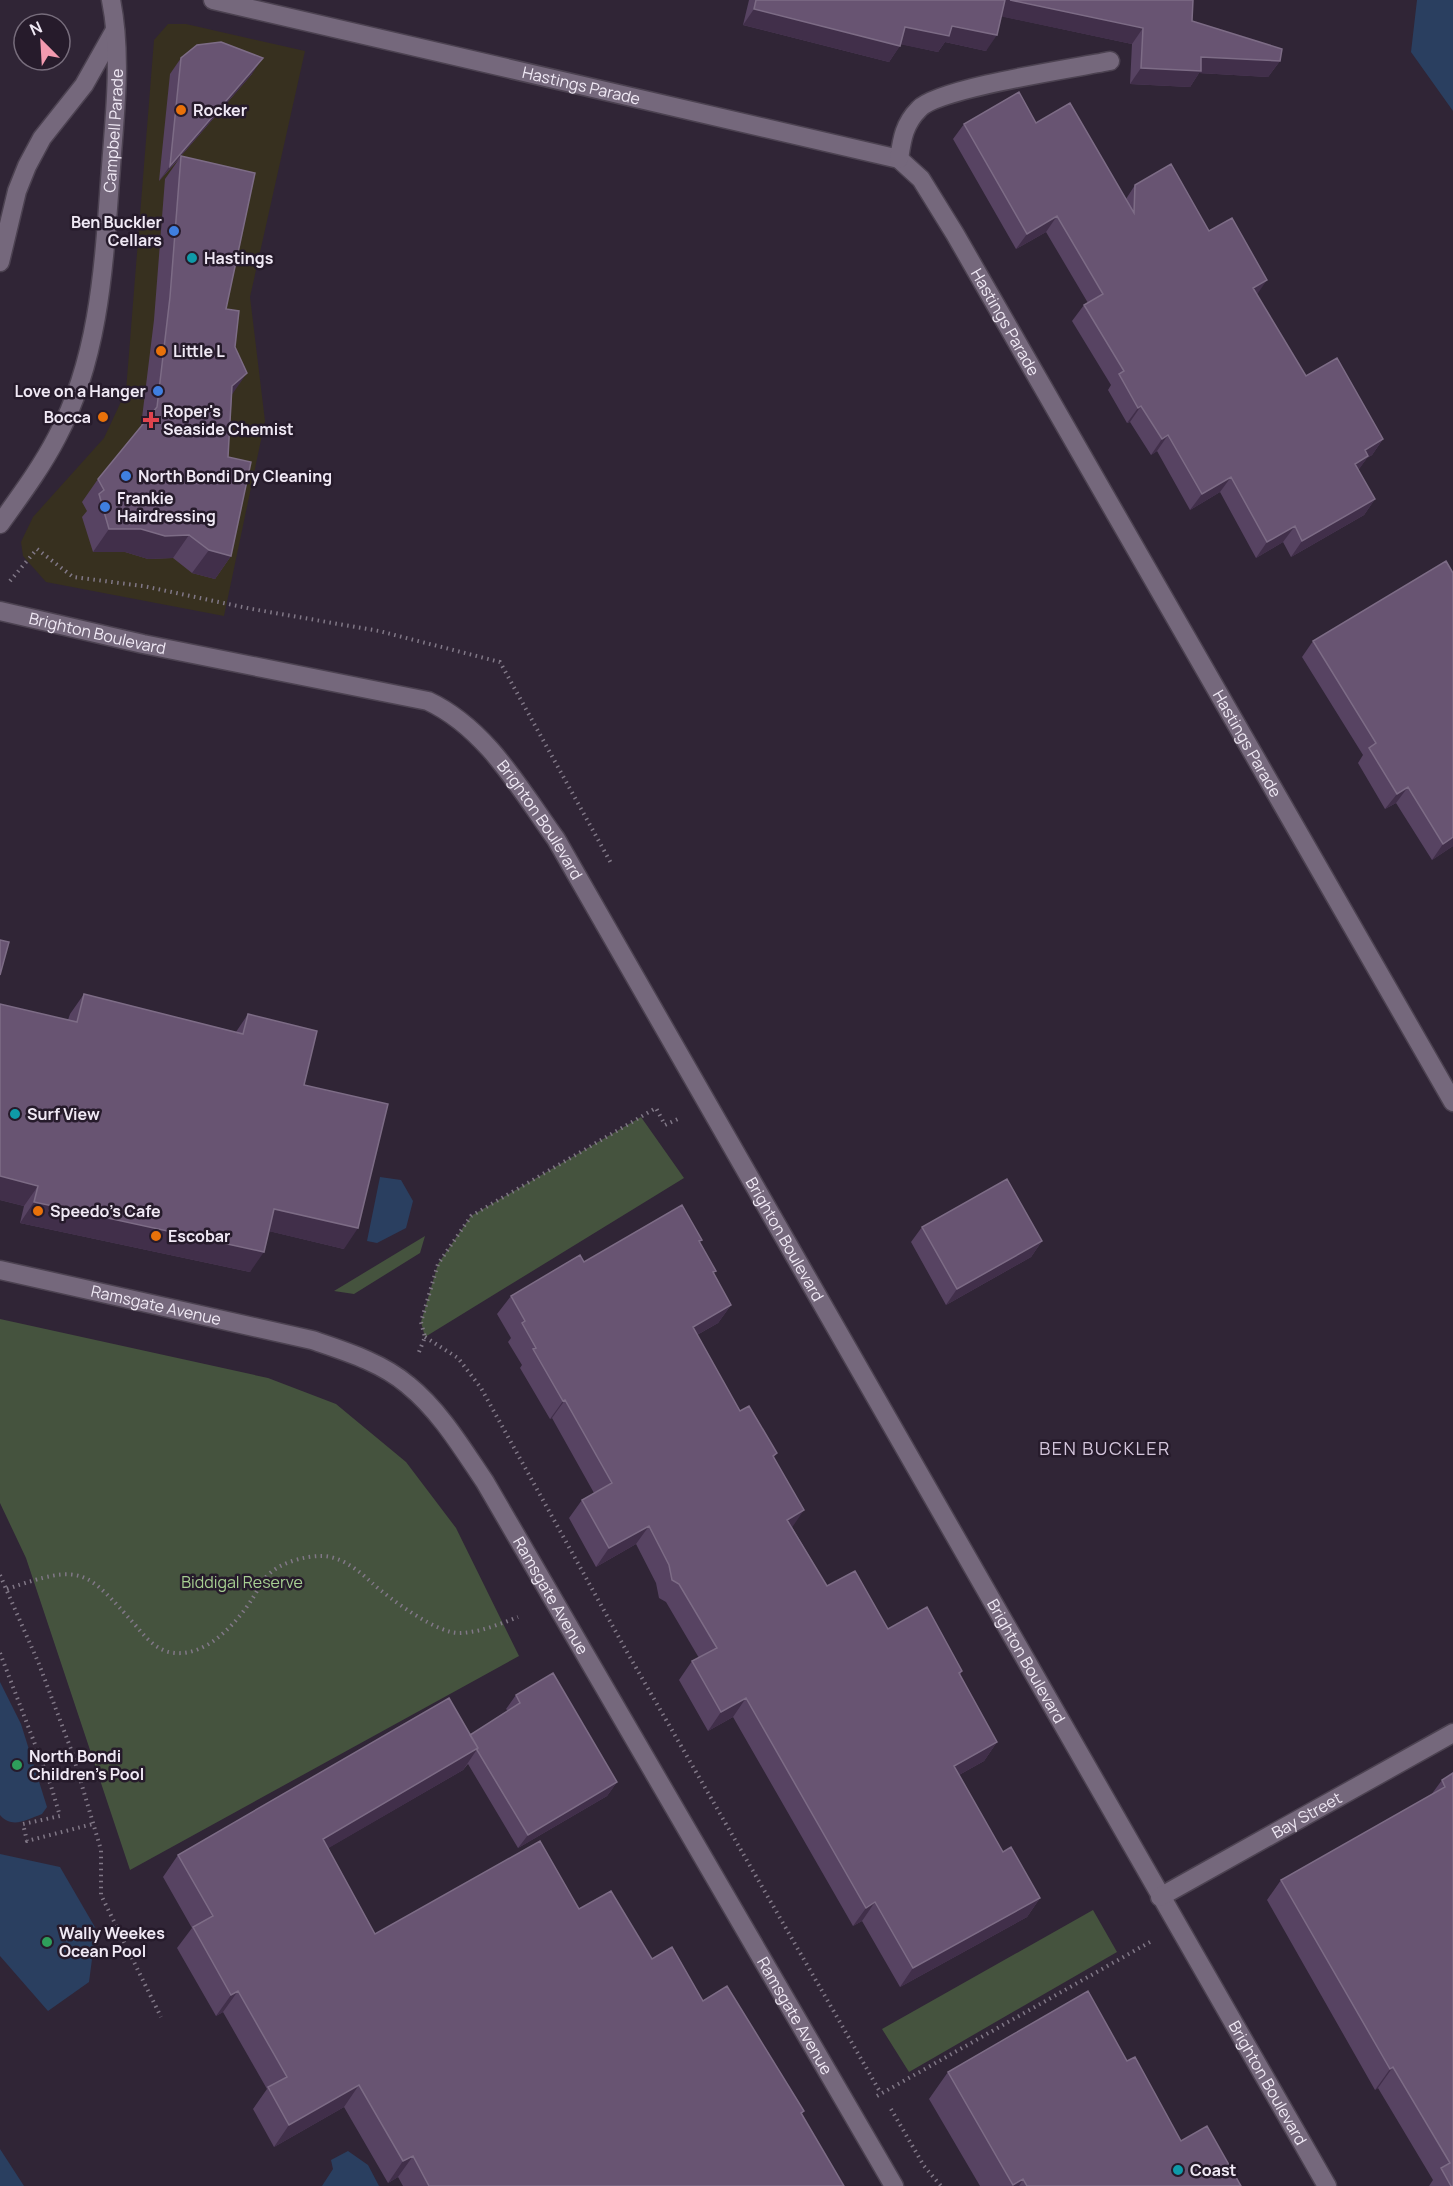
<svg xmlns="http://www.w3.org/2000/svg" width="1453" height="2186" font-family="Manrope,sans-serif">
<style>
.commercial{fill:#37301f}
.green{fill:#45533e}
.water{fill:#2a3f60}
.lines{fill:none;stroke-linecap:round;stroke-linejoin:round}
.minor-casing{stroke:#4c4251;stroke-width:21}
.path{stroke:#817887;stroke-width:4;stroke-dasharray:1.5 4.5;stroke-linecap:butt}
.minor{stroke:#75687c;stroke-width:18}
.wall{fill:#574362}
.shaded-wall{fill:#412f4a}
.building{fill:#685472;stroke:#7d6c86;stroke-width:1.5}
.food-dot{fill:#e8710a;stroke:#261b2b;stroke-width:2}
.shop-dot{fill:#3f7fe0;stroke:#261b2b;stroke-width:2}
.culture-dot{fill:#0f9aa8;stroke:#261b2b;stroke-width:2}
.health-dot{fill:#e0444e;stroke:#261b2b;stroke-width:2}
.leisure-dot{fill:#2e9e5b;stroke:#261b2b;stroke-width:2}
.labels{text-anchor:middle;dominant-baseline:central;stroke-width:5;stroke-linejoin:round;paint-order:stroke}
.street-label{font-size:16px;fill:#f0e9f5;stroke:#261b2b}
.poi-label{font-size:16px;font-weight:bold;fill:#f0e9f5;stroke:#261b2b;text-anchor:start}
.park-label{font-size:16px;fill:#a7cf92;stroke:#261b2b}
.neighbourhood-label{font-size:18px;letter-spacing:1.5px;fill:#d4c6dc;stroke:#261b2b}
</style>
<rect width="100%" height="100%" fill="#302536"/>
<path class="commercial" d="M168,24H186L305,51L250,297L265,421L224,616L46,582L23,556L21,542L33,517L104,438L126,391L154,40Z"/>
<path class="green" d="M641,1117L684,1178L425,1337L421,1322L438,1264L471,1216Z
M425,1236L420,1253L354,1294L334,1291Z
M0,1319L268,1378L336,1404L406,1462L456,1528L519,1656L130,1870L26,1558L0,1503Z
M1093,1910L1117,1952L909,2072L882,2029Z"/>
<path class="water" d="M1417,0H1453V111L1411,52Z
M380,1177L401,1180L413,1201L406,1228L377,1243L367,1241Z
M0,1682L21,1724L47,1807L42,1814C26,1820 12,1829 0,1815Z
M0,1854L60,1867L96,1929L89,1982L48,2011L0,1956Z
M0,2149L24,2186H0Z
M348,2151L368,2165L379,2186H322L333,2169L331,2160Z"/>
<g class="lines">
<g class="minor-casing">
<g id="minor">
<path id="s1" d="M213,0L899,159L921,179L955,234L1453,1102"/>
<path d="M899,159C902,139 904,124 919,109C938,88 1075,68 1110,61"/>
<path d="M0,262L17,191L27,166L42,138L84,85L115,30"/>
<path id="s2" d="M0,524C20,496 41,468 57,437C101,354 104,259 111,167C115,111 122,55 111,0"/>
<path id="s3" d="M0,611L143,644L428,701C486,728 520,789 556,839L1327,2186"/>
<path id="s4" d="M0,1270L312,1340C344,1351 381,1362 408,1385C440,1411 462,1448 485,1482L894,2186"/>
<path id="s5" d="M1160,1897L1453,1733"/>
</g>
</g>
<path class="path" d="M10,581L37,549L73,577L143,586L252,609L379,631L500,662L612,865
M425,1337L458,1358L481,1388L627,1652L879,2090
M419,1352L425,1337L421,1322L438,1264L471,1216L656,1108L665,1125L680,1118
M0,1575L39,1664L72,1752L101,1850V1895L161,2017
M7,1589C83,1563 85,1569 137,1627C145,1637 156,1649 169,1652C204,1660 236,1624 252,1599C257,1592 261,1582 267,1576C279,1563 304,1556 321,1556C341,1556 358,1570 372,1583C389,1598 438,1635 461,1633C481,1632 500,1624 518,1617
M0,1653L51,1786L60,1816L23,1824L27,1841L93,1824
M877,2096L1150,1942
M891,2109L924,2166L941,2186"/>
<use href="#minor" class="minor"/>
</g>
<path class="wall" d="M749,0H1193L1192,21L1280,61L1268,77L1199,73L1190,87L1130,84L1132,44L1001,16L986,51L945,42L938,52L901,44L889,62L743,25Z
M181,58L252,74L181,156L226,309L235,347L228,457L231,556L215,579L192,573L173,558L148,559L125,552H93L82,517L87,511L82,502L98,479L141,426L154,320L165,179L179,159L159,181L170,74Z
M1036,123L1126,199L1135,185L1209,231L1257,295L1306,376L1383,439L1372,455L1367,458L1358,470L1375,499L1364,515L1291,557L1283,542L1256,558L1220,492L1190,510L1157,451L1151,455L1130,422L1127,423L1108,390L1111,385L1072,321L1084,305L1088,303L1046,232L1016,249L953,139L964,124Z
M1453,573V846L1432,860L1396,803L1385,809L1358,763L1363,755L1302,657L1313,641Z
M84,994L236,1032L248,1014L304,1085L344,1249L269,1231L250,1272L20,1223L24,1206L0,1200V1004L68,1020L70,1014Z
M922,1227L1042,1241L1031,1257L946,1305L911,1242Z
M700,1243L714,1274L731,1305L718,1323L697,1335L740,1411L777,1453L774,1457L792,1527L827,1586L888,1629L962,1671L960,1675L997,1742L984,1761L959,1775L1003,1852L1040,1898L1027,1917L900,1987L862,1921L853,1926L733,1717L708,1731L679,1680L692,1661L699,1658L666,1602L659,1598L656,1583L636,1544L596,1567L569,1518L582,1500L594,1493L552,1418L550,1419L520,1368L522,1365L508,1342L511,1338L497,1314L511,1296L584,1262Z
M516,1695L617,1782L607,1796L518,1848L468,1764L463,1770L328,1848L375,1934L579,1909L652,1959L703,2001L804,2111L802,2114L844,2186H403L398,2177L388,2183L344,2107L274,2147L253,2109L267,2089L223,2012L216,2016L177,1948L192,1928L163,1877L178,1855L470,1735L508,1711L506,1709Z
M1453,1773V2186H1429L1433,2180L1378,2088L1375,2090L1267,1900L1281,1880L1431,1795L1442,1780Z
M1127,2061L1181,2141L1241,2186H980L929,2099L948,2072Z"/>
<path class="shaded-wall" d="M1004,0H1010L1143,28L1132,44L994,15Z
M754,9L900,46L889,62L743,25Z
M952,26L997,35L986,51L945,42L938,52L894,43L905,27Z
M1201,57L1280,61L1268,77L1199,73L1190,87L1130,84L1141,68Z
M263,58L252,74L159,181L170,166Z
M1057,216L1046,232L1016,249L1027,234Z
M1267,280L1256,296L1253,288Z
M247,373L231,396L232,386Z
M1141,406L1130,422L1127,423L1138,408Z
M1168,435L1157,451L1151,455L1162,439Z
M1383,439L1372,455L1367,458L1357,472L1344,480L1365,450Z
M1231,477L1220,492L1190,510L1202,494Z
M1375,499L1364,515L1291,557L1302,541Z
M1295,526L1283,542L1256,558L1267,542Z
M109,529H141L189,535L173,558L148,559L125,552H93Z
M209,550L231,556L215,579L192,573Z
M1408,787L1396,803L1385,809L1397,794Z
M1453,837V846L1432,860L1443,844Z
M0,1176L38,1186L24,1206L0,1200Z
M34,1202L264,1252L250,1272L20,1223Z
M274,1209L358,1228L344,1249L260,1229Z
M1042,1241L1031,1257L946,1305L957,1289Z
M731,1305L718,1323L679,1345L693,1327Z
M565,1400L552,1418L550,1419L563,1401Z
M804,1510L791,1529L787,1520Z
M649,1526L636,1544L596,1567L609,1548Z
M746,1698L733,1717L708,1731L721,1712Z
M997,1742L984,1761L941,1785L954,1766Z
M478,1748L463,1770L308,1860L323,1839Z
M617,1782L607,1796L518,1848L528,1835Z
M1040,1898L1027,1917L900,1987L913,1968Z
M875,1902L862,1921L853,1926L866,1908Z
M238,1991L223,2012L216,2016L231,1995Z
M1393,2067L1378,2088L1375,2090L1390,2069Z
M359,2085L344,2107L274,2147L289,2125Z
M413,2156L398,2177L388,2183L403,2161Z
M1023,2179L1019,2186H1012L1013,2185Z"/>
<path class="building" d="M756,0H1005L997,35L952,26L949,36L905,27L900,46L754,9Z
M1010,0H1193L1192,21L1282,49L1280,61L1201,57V71L1141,68L1143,28Z
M221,42L263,58L170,166L181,58L197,45Z
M1019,92L1036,123L1070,103L1134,213L1135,185L1171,164L1209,231L1232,218L1267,280L1253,288L1306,376L1337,358L1383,439L1365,450L1368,456L1355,464L1375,499L1302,541L1295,526L1267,542L1231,477L1202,494L1168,435L1162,439L1141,406L1138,408L1119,374L1124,371L1084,305L1103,294L1057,216L1027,234L964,124Z
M181,156L255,173L226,309L239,311L235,347L247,373L232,386L228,457L251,462L231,556L209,550L189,535L165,536L141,529H109L99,494L104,490L98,479L157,407L170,297Z
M1446,561L1453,573V837L1443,844L1408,787L1397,794L1369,748L1376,743L1313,641Z
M0,940L9,942L0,975Z
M84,994L243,1034L248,1014L317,1031L304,1085L388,1104L358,1228L274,1209L264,1252L34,1202L38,1186L0,1176V1004L77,1022Z
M1007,1179L1042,1241L957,1289L922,1227Z
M682,1205L702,1240L699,1241L716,1271L713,1272L731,1305L693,1327L740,1411L749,1406L777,1453L773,1456L804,1510L787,1520L827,1586L855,1571L888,1629L927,1607L962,1671L959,1673L997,1742L954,1766L1003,1852L1011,1847L1040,1898L913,1968L875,1902L866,1908L746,1698L721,1712L692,1661L717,1648L679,1584L672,1580L669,1565L649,1526L609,1548L582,1500L612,1483L565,1400L563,1401L533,1349L536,1348L522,1323L525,1321L511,1296L580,1255L584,1262Z
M553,1673L617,1782L528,1835L477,1750L478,1748L470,1735L520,1703L516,1695Z
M449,1698L478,1748L323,1839L375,1934L540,1841L579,1909L611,1891L652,1959L672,1947L703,2001L727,1986L804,2111L801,2113L844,2186H429L413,2156L403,2161L359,2085L289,2125L268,2087L287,2077L238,1991L231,1995L193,1927L213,1916L178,1855Z
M1453,1773V2186H1451L1441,2168L1450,2163L1393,2067L1390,2069L1281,1880L1445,1787L1442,1780Z
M1088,1991L1127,2061L1135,2057L1181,2141L1207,2126L1241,2186H1027L1023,2179L1013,2185L948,2072Z"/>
<g class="food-dot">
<circle cx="181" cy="110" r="6"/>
<circle cx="161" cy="351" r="6"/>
<circle cx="103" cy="417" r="6"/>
<circle cx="38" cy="1211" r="6"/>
<circle cx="156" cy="1236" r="6"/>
</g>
<g class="shop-dot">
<circle cx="174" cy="231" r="6"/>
<circle cx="158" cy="391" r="6"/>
<circle cx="126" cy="476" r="6"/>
<circle cx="105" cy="507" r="6"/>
</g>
<g class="culture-dot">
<circle cx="192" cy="258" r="6"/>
<circle cx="15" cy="1114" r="6"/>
<circle cx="1178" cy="2170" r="6"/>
</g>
<path class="health-dot" d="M148 411h6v6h6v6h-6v6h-6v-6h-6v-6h6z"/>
<g class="leisure-dot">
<circle cx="17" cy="1765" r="6"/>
<circle cx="47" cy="1942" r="6"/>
</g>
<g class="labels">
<g class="street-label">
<text stroke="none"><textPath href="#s1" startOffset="378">Hastings Parade</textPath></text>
<text stroke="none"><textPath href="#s2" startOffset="418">Campbell Parade</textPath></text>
<text stroke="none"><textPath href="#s1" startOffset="900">Hastings Parade</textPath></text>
<text stroke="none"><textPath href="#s3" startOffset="100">Brighton Boulevard</textPath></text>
<text stroke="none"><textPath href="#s1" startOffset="1386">Hastings Parade</textPath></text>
<text stroke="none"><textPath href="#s3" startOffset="603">Brighton Boulevard</textPath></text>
<text stroke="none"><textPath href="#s3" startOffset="1089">Brighton Boulevard</textPath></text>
<text stroke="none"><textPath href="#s4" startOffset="160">Ramsgate Avenue</textPath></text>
<text stroke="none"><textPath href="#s4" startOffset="682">Ramsgate Avenue</textPath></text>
<text stroke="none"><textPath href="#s3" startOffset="1575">Brighton Boulevard</textPath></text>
<text stroke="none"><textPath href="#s5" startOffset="168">Bay Street</textPath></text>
<text stroke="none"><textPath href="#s4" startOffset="1168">Ramsgate Avenue</textPath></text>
<text stroke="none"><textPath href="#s3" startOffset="2061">Brighton Boulevard</textPath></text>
</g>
<g class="poi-label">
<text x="193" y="110">Rocker</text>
<text x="162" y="222" text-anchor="end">Ben Buckler<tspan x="162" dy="18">Cellars</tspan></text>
<text x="204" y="258">Hastings</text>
<text x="173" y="351">Little L</text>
<text x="146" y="391" text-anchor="end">Love on a Hanger</text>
<text x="163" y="411">Roper's<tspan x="163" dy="18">Seaside Chemist</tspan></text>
<text x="91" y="417" text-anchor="end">Bocca</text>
<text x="138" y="476">North Bondi Dry Cleaning</text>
<text x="117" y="498">Frankie<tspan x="117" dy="18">Hairdressing</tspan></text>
<text x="27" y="1114">Surf View</text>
<text x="50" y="1211">Speedo's Cafe</text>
<text x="168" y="1236">Escobar</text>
<text x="29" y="1756">North Bondi<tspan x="29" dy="18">Children's Pool</tspan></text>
<text x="59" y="1933">Wally Weekes<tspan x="59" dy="18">Ocean Pool</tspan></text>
<text x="1190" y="2170">Coast</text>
</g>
<g class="park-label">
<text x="242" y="1582">Biddigal Reserve</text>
</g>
<g class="neighbourhood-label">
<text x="1105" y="1448">BEN BUCKLER</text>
</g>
</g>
<g transform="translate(42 42) rotate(336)"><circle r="28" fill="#261b2b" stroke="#776d7c" stroke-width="1.5"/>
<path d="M0-4.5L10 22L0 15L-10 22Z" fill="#f29aaf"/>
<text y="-9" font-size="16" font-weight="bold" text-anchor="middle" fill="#f0e9f5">N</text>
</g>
</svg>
